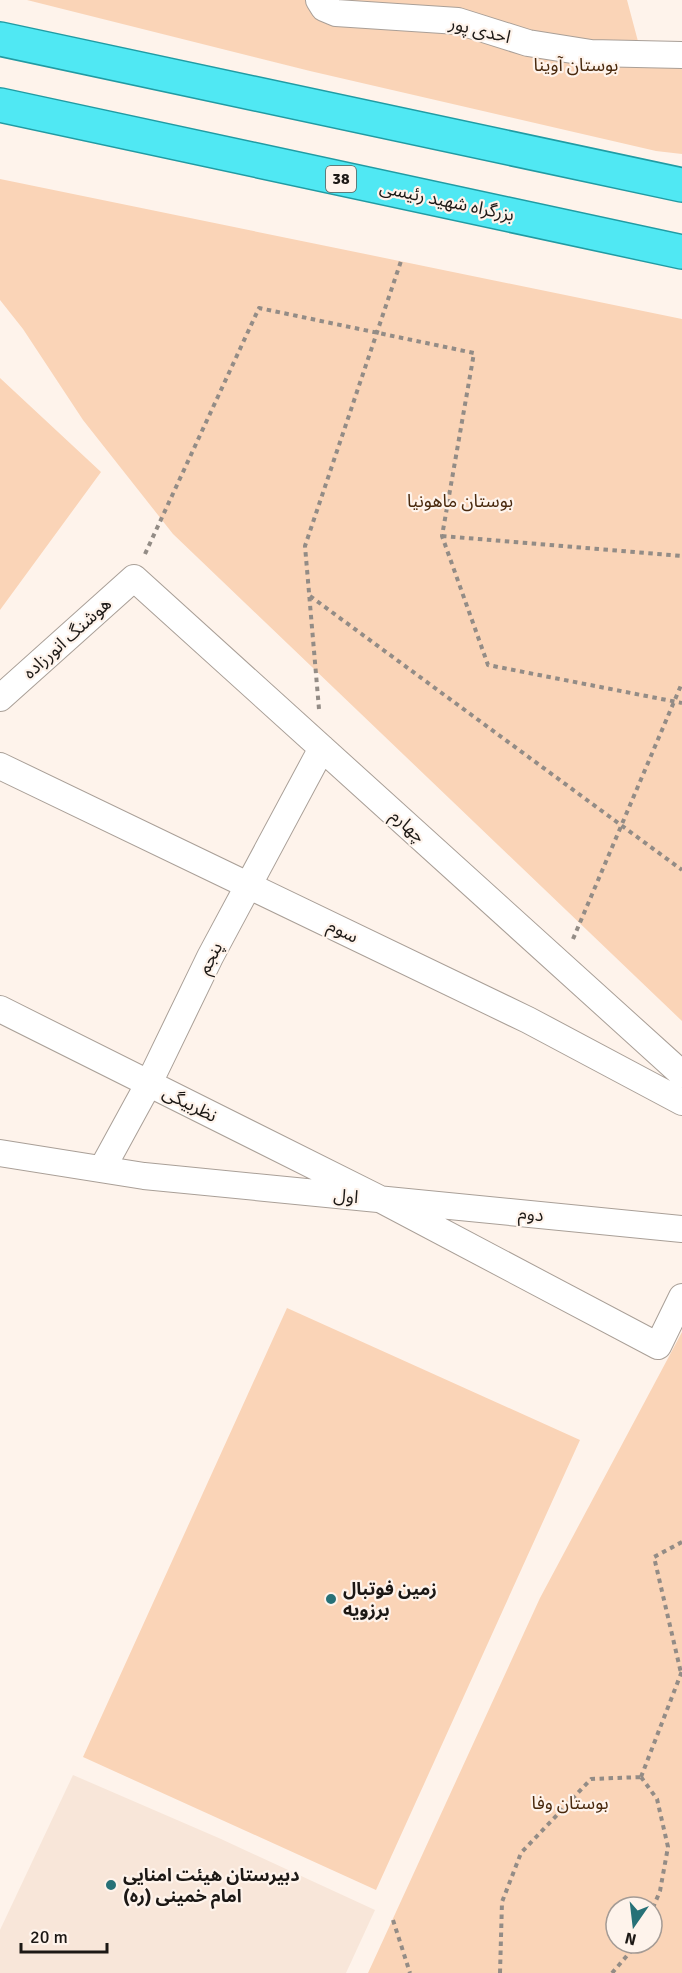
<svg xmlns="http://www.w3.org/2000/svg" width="682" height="1973" font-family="Signika,'Noto Sans Arabic',sans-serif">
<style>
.built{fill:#f8e6d9}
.green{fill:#fad4b7;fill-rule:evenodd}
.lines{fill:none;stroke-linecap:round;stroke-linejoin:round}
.minor-casing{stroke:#a99f97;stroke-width:28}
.trunk-casing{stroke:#219ba3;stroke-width:36}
.path{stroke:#938c86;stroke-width:4;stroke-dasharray:4.5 4.5;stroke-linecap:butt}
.minor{stroke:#fff;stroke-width:26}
.trunk{stroke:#50e8f3;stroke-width:33}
.poi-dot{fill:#277177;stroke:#fef3eb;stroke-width:2}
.labels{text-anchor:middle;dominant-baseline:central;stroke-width:4.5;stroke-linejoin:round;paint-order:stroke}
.shield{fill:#fef3eb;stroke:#605a55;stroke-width:1.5}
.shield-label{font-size:16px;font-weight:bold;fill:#1c1815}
.street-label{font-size:18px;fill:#1c1815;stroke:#fef3eb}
.park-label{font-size:18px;fill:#49290d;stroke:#fef3eb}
.poi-label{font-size:18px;font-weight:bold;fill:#1c1815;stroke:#fef3eb;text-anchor:start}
</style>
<rect width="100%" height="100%" fill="#fef3eb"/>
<path class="built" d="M73,1775L221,1839L375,1910L346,1973H0V1930Z"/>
<path class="green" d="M27,0H627L644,64H682V154L656,151L310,71Z
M0,179L682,319V1021L173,534L83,420L23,329L0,300Z
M0,378L101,472L0,610Z
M287,1308L580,1440L376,1890L83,1757Z
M682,1332V1973H368L540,1598ZM616,1907H652V1943H616Z"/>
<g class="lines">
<g class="minor-casing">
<path id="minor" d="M319,0L324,8L336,13L458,21L528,43L591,53L682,55
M0,698L134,578L682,1074
M0,766L528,1020L682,1102
M0,1009L380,1199L658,1346L682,1297
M0,1153L144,1176L682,1229
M102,1169L149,1083L210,957L322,748"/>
</g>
<g class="trunk-casing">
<path id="trunk" d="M0,39L682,185
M0,105L682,252"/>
</g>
<path class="path" d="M442,536L682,556
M145,554L259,308L474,353L442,536L488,665L682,703
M310,596L682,870
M319,709L305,546L401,261
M573,939L682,683
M682,1542L654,1557L681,1673L682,1672
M641,1777L657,1799L668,1847L660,1891L652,1910
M641,1777L682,1671
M393,1920L410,1973
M500,1973L502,1902L521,1853L591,1779L641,1777
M612,1973L638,1943"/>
<use href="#minor" class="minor"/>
<use href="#trunk" class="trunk"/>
</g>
<g class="poi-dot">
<circle cx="331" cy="1599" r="6"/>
<circle cx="111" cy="1885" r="6"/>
</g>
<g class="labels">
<rect class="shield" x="326" y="166" width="30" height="26" rx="4.5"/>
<g class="shield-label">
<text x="341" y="179">38</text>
</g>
<g class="street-label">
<text transform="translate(480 30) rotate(14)">احدی پور</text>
<text transform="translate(447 201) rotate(12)">بزرگراه شهید رئیسی</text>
<text transform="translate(67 638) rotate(-42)">هوشنگ انورزاده</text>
<text transform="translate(408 826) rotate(42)">چهارم</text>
<text transform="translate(343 931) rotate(26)">سوم</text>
<text transform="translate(210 958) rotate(-63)">پنجم</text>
<text transform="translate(190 1104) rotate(27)">نظربیگی</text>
<text transform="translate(346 1196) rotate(6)">اول</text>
<text transform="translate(531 1214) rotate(6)">دوم</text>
</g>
<g class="park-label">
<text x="576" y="65">بوستان آوینا</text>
<text x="460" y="501">بوستان ماهونیا</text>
<text x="570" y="1803">بوستان وفا</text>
</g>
<g class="poi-label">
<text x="343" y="1589">زمین فوتبال<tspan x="343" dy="21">برزویه</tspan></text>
<text x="123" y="1875">دبیرستان هیئت امنایی<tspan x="123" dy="21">امام خمینی (ره)</tspan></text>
</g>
</g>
<g transform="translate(634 1925) rotate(194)"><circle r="28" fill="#fef3eb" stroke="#a49b95" stroke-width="1.5"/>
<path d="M0-4.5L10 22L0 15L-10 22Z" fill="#277177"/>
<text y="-9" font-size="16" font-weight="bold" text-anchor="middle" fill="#1c1815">N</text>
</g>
<path d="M21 1943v9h86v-9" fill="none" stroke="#1c1815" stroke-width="3"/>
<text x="30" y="1943" font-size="18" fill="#1c1815" stroke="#fef3eb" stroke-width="4.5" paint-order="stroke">20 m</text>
</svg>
